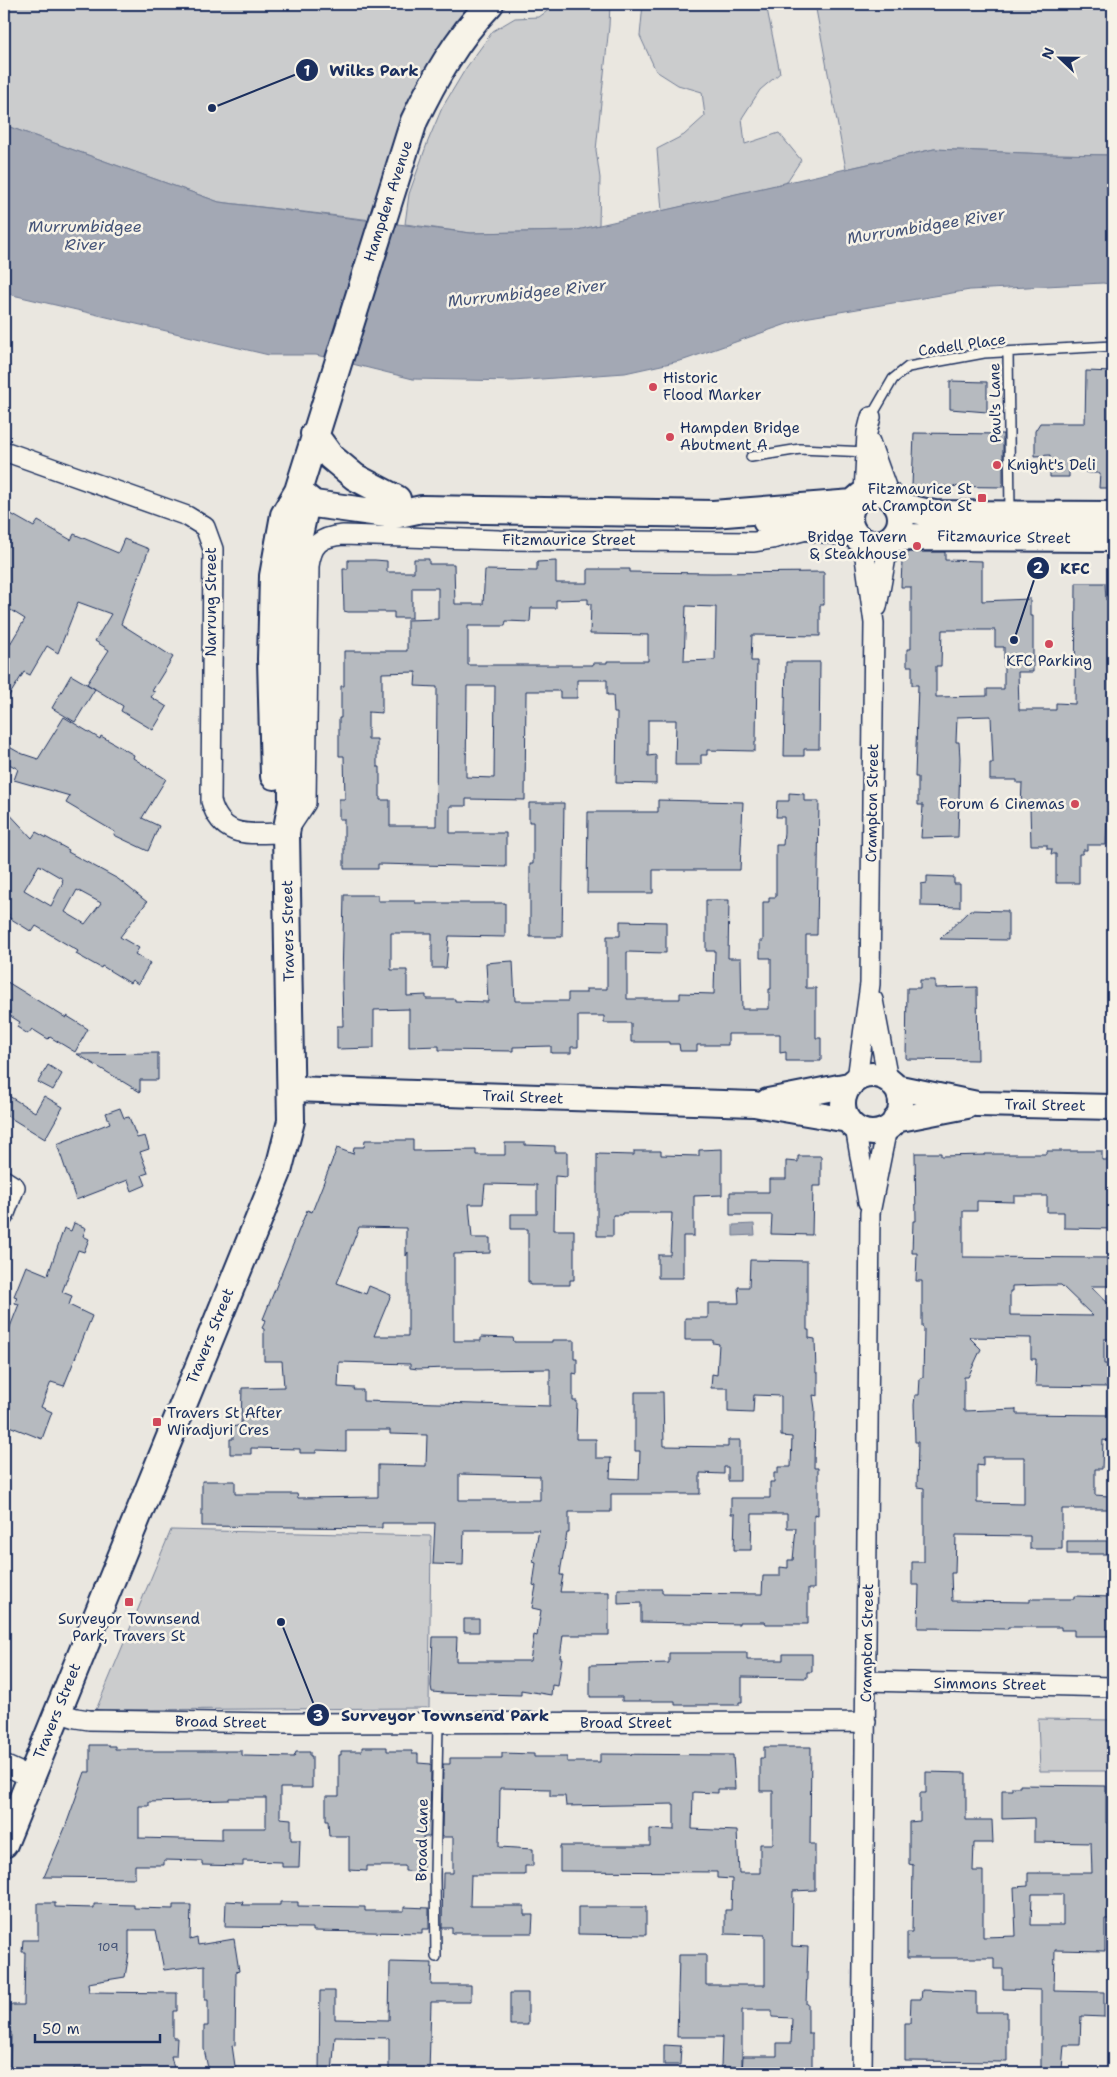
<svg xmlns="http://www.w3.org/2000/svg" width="1117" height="2077" font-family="'Shantell Sans',sans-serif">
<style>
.green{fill:#cbcccd;stroke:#737e96}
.water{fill:#a3a8b4;stroke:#6d7892}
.building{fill:#b6babf;stroke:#1b2f5e;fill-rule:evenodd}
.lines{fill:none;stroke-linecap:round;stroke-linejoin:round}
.service-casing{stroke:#1b2f5e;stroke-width:12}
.minor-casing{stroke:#1b2f5e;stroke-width:22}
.tertiary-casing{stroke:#1b2f5e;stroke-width:28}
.secondary-casing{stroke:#1b2f5e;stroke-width:30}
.service{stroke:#f7f3e8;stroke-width:9}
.minor{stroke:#f7f3e8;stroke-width:19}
.tertiary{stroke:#f7f3e8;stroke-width:24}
.secondary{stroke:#f7f3e8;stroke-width:26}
.poi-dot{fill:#d1495b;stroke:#f7f3e8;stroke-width:2}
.labels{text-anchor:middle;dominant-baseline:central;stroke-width:5;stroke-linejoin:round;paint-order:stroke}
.number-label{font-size:12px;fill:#425276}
.street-label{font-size:15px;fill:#1b2f5e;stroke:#f7f3e8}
.poi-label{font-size:15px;fill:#1b2f5e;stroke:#f7f3e8;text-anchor:start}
.water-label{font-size:16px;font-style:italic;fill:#445378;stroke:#f7f3e8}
.leader{fill:none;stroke:#1b2f5e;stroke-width:2}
.callout-dot{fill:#1b2f5e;stroke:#f7f3e8;stroke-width:2}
.mark-label{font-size:15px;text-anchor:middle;font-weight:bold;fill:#fff}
.callout-label{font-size:16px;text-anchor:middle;font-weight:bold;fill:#1b2f5e;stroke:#f7f3e8;stroke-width:5;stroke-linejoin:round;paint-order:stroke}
</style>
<rect width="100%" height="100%" fill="#eae7e0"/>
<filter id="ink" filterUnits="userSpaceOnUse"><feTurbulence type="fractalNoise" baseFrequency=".02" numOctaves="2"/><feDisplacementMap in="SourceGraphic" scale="10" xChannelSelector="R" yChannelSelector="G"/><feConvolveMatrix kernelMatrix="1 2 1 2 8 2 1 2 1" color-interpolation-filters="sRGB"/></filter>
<g filter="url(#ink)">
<path class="green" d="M4,4H490L372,220L219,202L4,125Z
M557,4H610L609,26L596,150L600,178L599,225L573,231L471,233L405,224L409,194L428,141L442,108L466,68L493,31L515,18L539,17Z
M643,4H766L780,73L760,90L742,118L745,144L779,133L801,160L786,183L662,211L657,149L684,135L705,116L702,92L678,85L656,71L640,36Z
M815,4H1113V155L1048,154L934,149L846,169Z
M171,1530L431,1536L429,1708L96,1710Z
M1038,1719L1113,1720V1771H1040Z"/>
<path class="water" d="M4,125L219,202L471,233L573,231L934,149L1048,154L1113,155V285L1103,283L970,290L804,318L684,360L625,373L513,381L413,379L316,355H269L4,293Z
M754,1224L755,1235L733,1236V1225Z"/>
<path class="building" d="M1086,371L1113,372V488H1099L1100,473H1088L1069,465V477H1050V455L1035,456V431L1040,423H1085Z
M950,381L987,382V412L950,409Z
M914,433L1003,434V487L912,486Z
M4,510L34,527L38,521L71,540L74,534L118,553L124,539L149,549L121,624L173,657L152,691L155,692L151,697L167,707L153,730L121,711L123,706L87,684L109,650L95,641L111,614L78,602L58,653L47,646L30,675L24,672L4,704V654L25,619L4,606Z
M909,552H945V560L982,561V601L1030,599V616H1033V672H1018L1019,710H1056V703L1075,704L1076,583H1105L1106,600H1112V609H1113V811L1107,812L1106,845H1087V850H1083V854H1079V883H1056V854H1051L1052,849H1047V845H1031L1030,808H1021L1022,783H1017V780H990V763H993L991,716L957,717L956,742H959L960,758L958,837L921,838L923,805H918V777H915L918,685H912V666H907V649H911V587H901L902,560ZM942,630H995V647H1004V689H987V696L936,697V666H941Z
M414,559H429V564H454L455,604H483L485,570L537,571V562L556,561V583H588V569H630V572L713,573L824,572V605H820V636L752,635L751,661H757L756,742H755V751L707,750V755H701V765H675L676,720H648V756L656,755V784L616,783L617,713H614L613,695H607V680H577V698H560V691H526L525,800L466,799V806H450V833H506V867L378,864V869H344V819H339V799H345L344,756H339V718H341V686H344V651H407V620L438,619V588H412V618H394V612H348L344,611L343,569H348V560H375L387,561V572H414ZM588,599V604H591L590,634L648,635V661H607V663H593V665H468V626H505L506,621L530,622L531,608H556V600ZM686,606L716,607L715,660L684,661ZM416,672L415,686L437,687L436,826H390V800H380V767H377V739H368V712L382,713V673ZM467,686H495L494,778L466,777Z
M786,662H820L819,749H804V756H784Z
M71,675L95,689L75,722L52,708Z
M64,717L100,739L101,736L134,755L133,758L166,779L142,818L159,826L148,851L114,835L115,832L66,803L70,796L14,780L18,769L4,761V744L20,753L38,759Z
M789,793L804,794V801H819L817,935H806V988H816V1038H821V1061H786V1052L780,1053V1034H728V1045H697V1051H680L679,1044H669V1042H631V1023H604V1016H578V1047H571V1053H551V1046L513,1047V1051L439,1050V1046L409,1047V1009L374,1010V1048L337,1049V1026H343L342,980L344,895H378V901H415V903H505V937L449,936L446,968H432V933H391V970H407V996L426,995V999H455V1001L488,1002L486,963L497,962L513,961L515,1001H568V993H586V989H607V936H620V921L666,922V953L627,952V999H680V993L714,994L715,951H706V900H729L728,958H741L742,1009H769V989H771V958H760V941H763V902H769V897H776V845H783L784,832V817H776L777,801H789Z
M658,800L743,802L740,870H653V893H587L588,812H658Z
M529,803H564L562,937H530V864H533V822H529Z
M4,808L32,838L36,832L69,850L68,852L118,879L147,902L120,937L139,948L135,954L150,963L138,984L132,980L130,983L102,966L101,968L76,954L78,951L36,926L32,932L8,917L9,914L4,911ZM39,865L63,879L62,881L63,882L51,906L24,890ZM77,890L101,903L85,924L65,912Z
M927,876L954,877V884H960V907L921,906V884L927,883Z
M970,910L1008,911V940L940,939Z
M4,980L66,1018L67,1016L88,1029L75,1052L50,1037L48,1039L32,1029L28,1034L17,1027L20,1022L4,1012Z
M920,980H935V988L977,987L978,1060L906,1059L907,988H920Z
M158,1053V1080H140V1092L77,1054Z
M48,1065L62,1074L53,1090L38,1082Z
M4,1093L35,1112L44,1096L63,1107L45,1139L4,1114Z
M120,1108L124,1118L129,1117L137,1138L145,1136L149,1149L140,1152L148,1173L142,1175L146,1185L132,1191L128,1180L76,1200L57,1144L110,1123L106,1113Z
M365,1140H413V1151L476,1150V1155H505V1143H525V1145L555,1146V1152H567V1177L555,1176L554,1230H574V1280H570V1285H530V1282H528V1229H511V1214H537V1185L485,1184L483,1204H469L472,1238H490V1253L454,1254V1341H481V1337L513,1338L514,1342H552V1340H574V1359H577V1374L573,1373V1401H577L576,1439H596V1458H611L610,1478L639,1479L640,1451H635V1392H663L664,1446L728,1447V1440H740V1481H728V1467H724V1474L700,1473V1494H611V1512H569V1533H567L561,1567L560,1575H563L560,1592H609V1635H563L560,1658H562L558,1686L552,1685L551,1695L521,1690V1695L444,1693L432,1692L431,1686L433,1637H457L456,1661H530L534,1635L537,1636L541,1610L532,1608L536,1586L533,1585L536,1563L533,1562L539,1530H464L463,1565L433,1564L435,1523H382V1528L202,1526V1481H235V1494H297L298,1498L378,1497V1465L426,1466L427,1435L390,1434V1430H346V1451L316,1450V1453H300V1449L251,1448V1454H230V1439H233L232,1427L241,1425L242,1388L284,1387L282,1361H264V1329L262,1328L266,1320L263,1319L307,1210L312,1212L337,1148L353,1154L354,1147H364ZM359,1227L406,1228V1256L408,1252V1336H374L391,1295L369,1286L366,1294L337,1283ZM339,1362L410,1364V1368L418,1369L447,1368H474V1370L550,1369V1406L363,1401V1390H354L355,1388L338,1387ZM459,1474L540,1476V1500H459Z
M722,1149V1195L694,1196V1236H683V1278H658V1255H670L672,1213H622V1215H613V1236H597V1154L634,1155V1151H661V1155L699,1156V1150Z
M1047,1151H1102V1160H1113V1229L1064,1228V1212H1047V1196H1014V1202L977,1201V1211H963V1257L1113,1258V1286H1090L1111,1306V1339H1104V1364H1110V1387L1035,1386L1036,1359H1031V1338L969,1337L981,1349L968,1377H964V1411L1016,1409V1414L1110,1415L1109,1441L1103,1440L1102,1469H1095V1495L1108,1496V1509H1062V1549H1030V1536L956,1535L955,1573H951L952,1601L1030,1602V1599H1074V1596L1113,1597V1636H1074V1630H1061V1627H1008V1629L918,1628L919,1585H912V1562H924V1488L917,1487L918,1442H915L914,1405L915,1395H919L920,1378H923L924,1329L922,1326V1281H916L917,1253H912L913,1221H916L915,1153H941V1156L985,1155V1154H1047ZM1045,1285H1061L1093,1316L1010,1315V1291H1012V1286ZM983,1457H1024V1504L977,1503V1465L983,1466Z
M798,1156H821V1186H813L812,1235L771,1234L772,1215H730V1192H769V1179H786V1161L798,1162Z
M74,1223L86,1228L83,1236L89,1239L84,1252L78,1250L62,1292L72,1296L69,1305L92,1316L64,1386L51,1382L41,1407L52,1412L42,1439L4,1424V1330L8,1332L19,1304L15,1303L17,1297L14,1296L26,1266L48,1275L64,1228L71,1231Z
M750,1260L807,1261V1330H809V1338L815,1339L816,1373H818V1396L813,1395L815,1409L814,1468H818V1515L814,1514V1589H808V1624H766L765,1622H739V1624L641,1622V1603L618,1604V1589H662V1593L762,1594L763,1576H780V1567L788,1568V1560H793L796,1528H787V1514H752L751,1550H734L735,1514H731V1498H770V1482H774V1473H778V1467H791L792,1437L781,1436V1396L754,1395L753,1413L728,1412V1388H711L712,1374L717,1375L719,1344L713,1343V1340H685V1318H708V1303H739L738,1287H749Z
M1067,1541H1107V1554H1067Z
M464,1619H479V1632H464Z
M669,1653H747V1660H783V1654H812V1672H807V1678L742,1677V1702H739V1705H675V1701H622V1697H590V1665L669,1663Z
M90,1745H109V1746H115V1749H140V1751H242V1755L244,1756L294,1757L296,1752H310V1756H312V1788H280V1818L291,1819V1840H300L299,1867H282V1862L243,1861V1866L202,1865V1861L164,1860V1865H135V1878L44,1877L65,1828L85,1772H90ZM229,1798H266V1828H222V1840L139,1838V1806H149V1802L229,1800Z
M362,1747H387V1751H412V1754H418V1763L431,1764L430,1837H423V1872L405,1871V1866H367V1871L349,1870V1836H329L328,1821H326V1796H339V1755H341V1751H362Z
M764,1747H811L810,1844H815V1890L793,1891L792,1946L808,1947L806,2004H808V2033H812V2073H742L743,2056H777V2043H791L792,2018L772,2017V2010H742V2067H721L722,2037H677L679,1955H706V1985H765V1935L725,1934V1910H731L732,1879L717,1878V1872L560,1871V1846H650V1829L674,1830V1804L566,1806L565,1796H550V1789L500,1788L499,1847L533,1849V1866H525V1875H471L470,1906H524V1915H533L532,1933H452V1928H442L443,1873H453V1837H442L443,1764H450V1758H502V1753L534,1754V1757H567V1762H600V1754L733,1755L735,1789H718V1793L693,1792L692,1829L737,1831L739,1873H760V1844H773V1791H760V1758H764Z
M926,1772L966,1773V1820H992L993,1843H974L973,1871H983V1937L1016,1936L1014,1887L1028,1886V1873H1092L1091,1843L1034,1842V1818L1002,1819V1790H1012V1787H1020V1785L1106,1786V1823H1113V1896L1112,1919H1105V1951L1055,1950L1054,1991L1104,1992V2017L1081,2016L1080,2045H1064L1062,2069H1041V1990L1003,1989V1969H994V1958H907V1932H912L913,1865L909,1864V1822L920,1821V1793H926ZM1032,1894H1063V1925H1031Z
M226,1901L243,1902L242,1905H280V1902H298V1906L365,1907V1911H404V1907L429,1908V1929H422V1933L313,1931V1928L225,1927Z
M38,1903H55V1907L94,1908V1904L134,1905V1908L173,1909V1905H191L190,1940L197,1938L198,1945L234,1939L239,1971L236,1972L235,2046L232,2045L236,2073H209L204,2049V2026H208V2000H205V1965L164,1970L156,1930H129V1953L125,1977L88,1983L89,1992L177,1993V2011H173V2038H177L176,2056H171L175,2073H142L141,2069L74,2068V2073H10L11,2032H4V2005H24L25,1952H22L23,1940H38Z
M578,1907H646V1935L578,1934Z
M390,1962L432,1963L431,1985H471V2002H431L429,2073H389V2038L335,2037L332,2073H319L320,1991H335V2019L389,2020Z
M922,1990L976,1992V2012H1007V2062L905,2061V2023H910L911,1999H921Z
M510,1993H528V2025H510Z
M664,2045L681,2046L680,2065H664Z"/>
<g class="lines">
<g class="service-casing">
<path id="service" d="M1008,352L1010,512
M871,417L893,379L908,367L984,353L1113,346
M751,457L800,449L867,452
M436,1957L435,1876L438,1723"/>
</g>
<g class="minor-casing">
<path id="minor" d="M870,442L889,495
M4,451L187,516L205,527L213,549L211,801C222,841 252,833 286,833L306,803L309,566C312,544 320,537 343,535L499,540L754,542L772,539L806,530
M864,494L867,433L871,417
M877,607L889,541
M873,1000L888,1080
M857,1079L870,984L874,623L863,543
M855,1127L868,1202
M4,1180L15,1187L4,1216
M867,1681L1113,1687
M57,1712L76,1718L89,1720L280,1723L866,1722
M4,1765L30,1777
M862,2073L870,1213L887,1128"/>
</g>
<g class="tertiary-casing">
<path id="tertiary" d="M843 1104a29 29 0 1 1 58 0a29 29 0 1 1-58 0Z
M895,1087L977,1104L1113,1107
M292,1089L754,1104L848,1120
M768,1101L849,1085
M895,1120L967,1106"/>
</g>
<g class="secondary-casing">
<path id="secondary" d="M314,434L331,457L355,477L397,499
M298,491L314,504L394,515L422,509L713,514L853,503
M849 518a26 26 0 1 1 52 0a26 26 0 1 1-52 0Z
M898,506L934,514L1113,515
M766,521L852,533
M894,537L1113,538
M274,776L271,659L273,576L284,515L298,491L414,121C434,79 457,38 490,4
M4,1844L278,1172L291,1121L286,833L292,802L291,589L293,563L303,517L298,491"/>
</g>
<use href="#service" class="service"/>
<use href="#minor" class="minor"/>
<use href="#tertiary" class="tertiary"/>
<use href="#secondary" class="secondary"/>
</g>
</g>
<g class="poi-dot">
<circle cx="653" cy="387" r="5"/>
<circle cx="670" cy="437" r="5"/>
<circle cx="997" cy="465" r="5"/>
<rect x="977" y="493" width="10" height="10" rx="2.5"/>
<circle cx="917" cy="546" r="5"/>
<circle cx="1049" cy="644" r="5"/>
<circle cx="1075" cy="804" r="5"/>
<rect x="152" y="1417" width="10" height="10" rx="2.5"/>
<rect x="124" y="1597" width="10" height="10" rx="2.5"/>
</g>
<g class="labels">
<g class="number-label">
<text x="108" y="1947">109</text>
</g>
<g class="street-label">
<text transform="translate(388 201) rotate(-72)">Hampden Avenue</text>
<text transform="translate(962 345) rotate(-8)">Cadell Place</text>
<text transform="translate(995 403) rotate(-91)">Paul's Lane</text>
<text transform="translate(1004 537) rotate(1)">Fitzmaurice Street</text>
<text x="569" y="540">Fitzmaurice Street</text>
<text transform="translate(211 602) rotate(-90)">Narrung Street</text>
<text transform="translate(872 803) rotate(-89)">Crampton Street</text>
<text transform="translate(288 931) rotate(-91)">Travers Street</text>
<text transform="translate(523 1097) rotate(2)">Trail Street</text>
<text transform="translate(1045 1105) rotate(1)">Trail Street</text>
<text transform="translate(210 1336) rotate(-68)">Travers Street</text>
<text transform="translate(867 1643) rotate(-89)">Crampton Street</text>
<text transform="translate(990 1684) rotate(1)">Simmons Street</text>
<text transform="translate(57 1711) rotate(-68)">Travers Street</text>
<text transform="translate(221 1722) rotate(1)">Broad Street</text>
<text x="626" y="1723">Broad Street</text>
<text transform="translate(422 1840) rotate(-89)">Broad Lane</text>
</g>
<g class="poi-label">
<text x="663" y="378">Historic<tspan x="663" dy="17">Flood Marker</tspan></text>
<text x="680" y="428">Hampden Bridge<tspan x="680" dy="17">Abutment A</tspan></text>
<text x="1007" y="465">Knight's Deli</text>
<text x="972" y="489" text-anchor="end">Fitzmaurice St<tspan x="972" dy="17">at Crampton St</tspan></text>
<text x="907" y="537" text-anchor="end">Bridge Tavern<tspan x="907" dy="17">&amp; Steakhouse</tspan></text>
<text x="1049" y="661" text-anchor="middle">KFC Parking</text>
<text x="1065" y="804" text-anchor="end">Forum 6 Cinemas</text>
<text x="167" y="1413">Travers St After<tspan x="167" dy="17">Wiradjuri Cres</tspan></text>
<text x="129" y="1619" text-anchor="middle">Surveyor Townsend<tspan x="129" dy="17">Park, Travers St</tspan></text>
</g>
<g class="water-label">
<text x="85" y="226">Murrumbidgee<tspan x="85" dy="18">River</tspan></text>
<text transform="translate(926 226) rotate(-9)">Murrumbidgee River</text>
<text transform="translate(527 293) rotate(-6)">Murrumbidgee River</text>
</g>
</g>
<path class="leader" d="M212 108L307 70M1014 640L1038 568M281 1622L318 1715"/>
<g class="callout-dot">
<circle cx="212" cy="108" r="5"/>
<circle cx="1014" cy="640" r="5"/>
<circle cx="281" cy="1622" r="5"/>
<circle cx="307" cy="70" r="12"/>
<circle cx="1038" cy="568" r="12"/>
<circle cx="318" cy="1715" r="12"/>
</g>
<g class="mark-label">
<text x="307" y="76">1</text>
<text x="1038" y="573">2</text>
<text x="318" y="1721">3</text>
</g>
<g class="callout-label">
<text x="374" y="76">Wilks Park</text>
<text x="1075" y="574">KFC</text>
<text x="445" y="1721">Surveyor Townsend Park</text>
</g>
<rect width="1117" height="2077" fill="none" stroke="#f7f3e8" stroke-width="20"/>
<rect x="10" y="10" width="1097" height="2057" fill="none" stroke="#1b2f5e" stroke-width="2" filter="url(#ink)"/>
<g transform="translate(1060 58) rotate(292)" stroke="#f7f3e8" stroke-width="4" paint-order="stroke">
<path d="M0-4L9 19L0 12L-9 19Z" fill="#1b2f5e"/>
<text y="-8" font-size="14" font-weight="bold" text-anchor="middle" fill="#1b2f5e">N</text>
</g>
<path d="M35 2034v8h125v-8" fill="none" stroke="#1b2f5e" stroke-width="2.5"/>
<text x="42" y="2034" font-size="15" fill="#1b2f5e" stroke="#f7f3e8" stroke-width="4" paint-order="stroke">50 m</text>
</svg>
